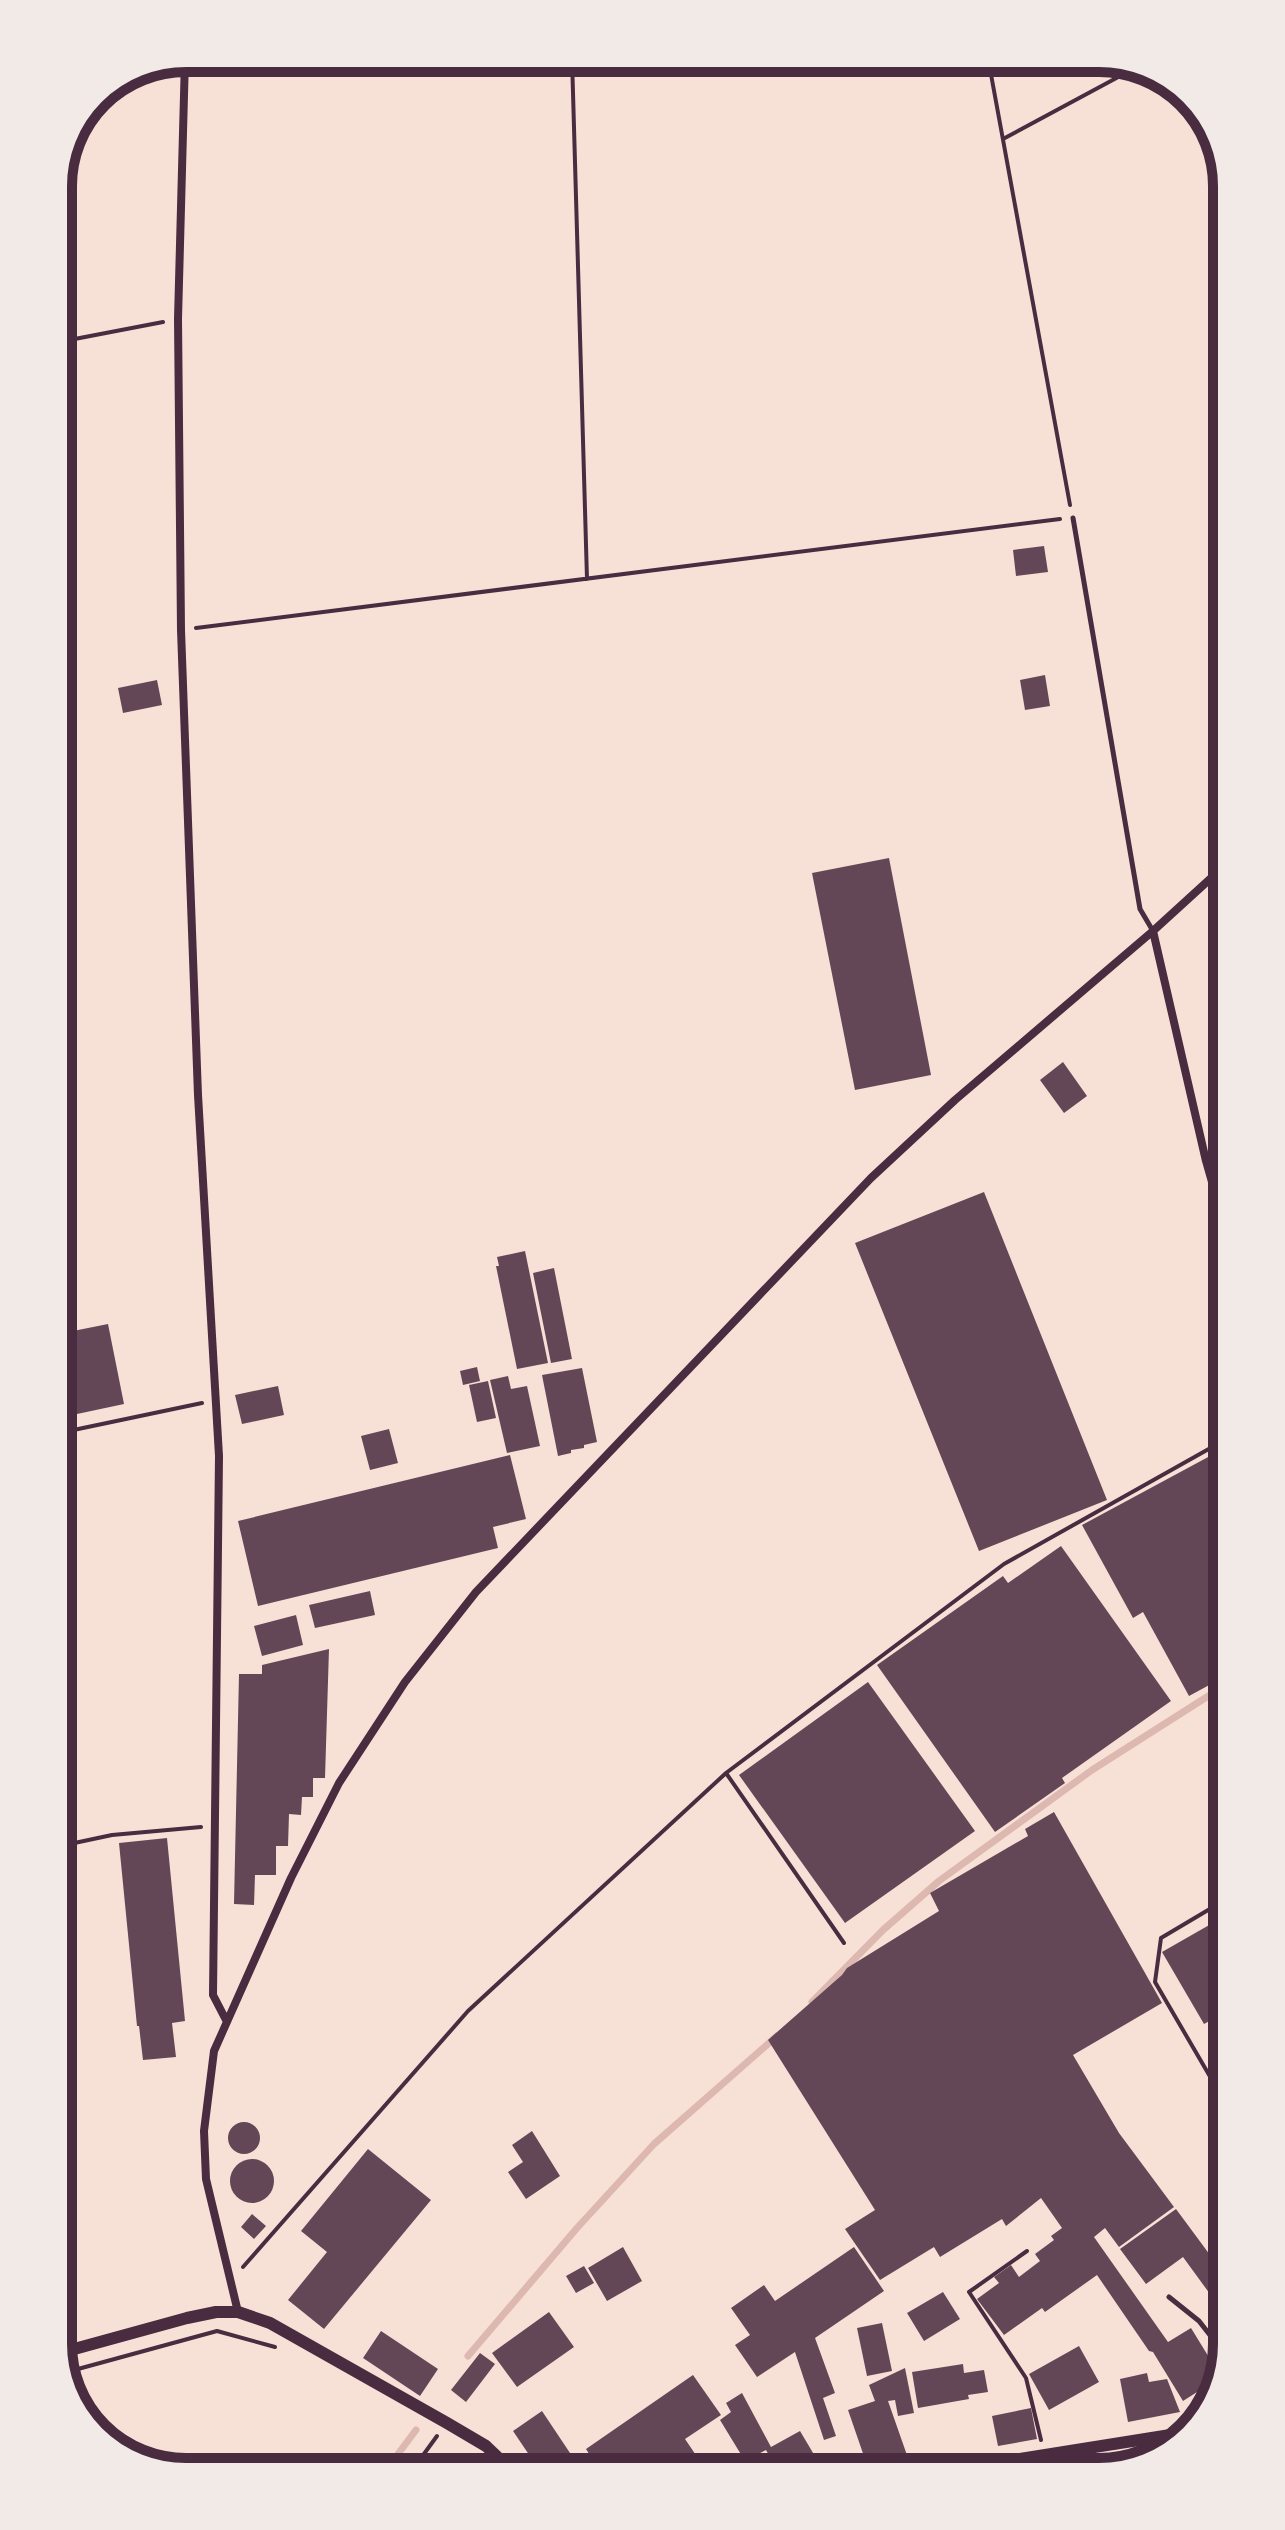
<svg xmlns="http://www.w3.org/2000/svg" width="1285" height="2530" font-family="'Crimson Pro',serif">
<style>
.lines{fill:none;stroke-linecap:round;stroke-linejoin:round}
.stream{stroke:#dcb8b0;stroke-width:7}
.building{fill:#644757}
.path{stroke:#4a2c40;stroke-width:4}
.service{stroke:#4a2c40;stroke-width:5}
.minor{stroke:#4a2c40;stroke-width:8}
.tertiary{stroke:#4a2c40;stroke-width:12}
.rim{fill:none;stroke:#4a2c40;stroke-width:10}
</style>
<rect width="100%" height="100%" fill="#f7e1d7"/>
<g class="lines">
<path class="stream" d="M812,2002L883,1930L939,1881L1092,1770L1224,1686
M468,2356L577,2228L654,2144L777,2036
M386,2470L416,2430"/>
</g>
<path class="building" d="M1044,546L1048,572L1016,576L1013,550Z
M1045,675L1050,706L1025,710L1020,680Z
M157,680L162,705L123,713L118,688Z
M61,721H72V759H61Z
M889,858L931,1075L855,1090L812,873Z
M1063,1062L1087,1096L1064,1113L1040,1080Z
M984,1192L1107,1500L979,1551L855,1243Z
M525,1251L548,1363L517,1369L496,1266H499L497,1257Z
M554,1268L572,1359L551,1363L533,1273Z
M108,1324L124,1404L63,1417V1333Z
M477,1367L480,1381L463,1385L460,1371Z
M582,1368L597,1442L584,1445V1448L571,1450V1453L558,1456L542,1375Z
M508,1376L511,1389L527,1386L540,1446L507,1453L490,1380Z
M488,1381L496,1418L477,1422L469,1385Z
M278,1386L284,1415L242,1424L235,1395Z
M389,1429L398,1463L370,1470L361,1436Z
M1223,1449L1224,1677L1189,1696L1143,1612L1133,1618L1082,1525Z
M510,1455L526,1519L493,1527L498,1548L258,1606L238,1521Z
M1061,1546L1171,1701L1062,1778L1065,1783L995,1832L877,1665L1003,1576L1008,1583Z
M370,1591L375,1615L315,1628L309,1605Z
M296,1615L303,1645L262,1656L254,1626Z
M329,1649L325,1778H313V1797H302L301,1815L289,1814L288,1846H276V1875H255L254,1905L234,1904L239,1674H262V1665Z
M868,1682L975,1831L845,1923L739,1775Z
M1054,1812L1162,2003L1073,2055L1119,2133L1174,2207L1119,2247L1105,2228L1094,2237L1168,2342L1191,2328L1218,2372L1216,2380L1183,2401L1153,2352L1149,2351L1097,2275L1045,2312L1042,2308L1004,2335L977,2299L999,2283L994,2277L1011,2265L1019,2277L1040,2261L1035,2254L1054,2240L1051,2236L1062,2228L1041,2198L1006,2226L1002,2219L940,2257L934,2247L880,2280L845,2229L875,2210L768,2040L842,1975L847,1968L939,1911L930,1893L1028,1836L1025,1829Z
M167,1838L185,2021L172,2023L176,2057L143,2060L139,2026H137L119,1843Z
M1225,1916L1226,2012L1204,2024L1162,1952Z
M228 2138a16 16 0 1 1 32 0a16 16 0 1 1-32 0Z
M532,2131L560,2176L526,2199L508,2172L523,2162L512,2145Z
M368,2149L431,2200L324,2329L288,2300L327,2252L301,2231Z
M230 2181a22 22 0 1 1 44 0a22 22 0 1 1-44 0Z
M1176,2209L1227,2278V2299L1218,2305L1183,2257L1146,2284L1120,2249Z
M252,2214L266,2226L254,2239L241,2227Z
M623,2247L642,2281L607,2301L588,2268Z
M854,2247L884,2291L815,2338L835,2393L823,2398L836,2436L824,2440L795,2352L757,2377L735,2345L750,2335L731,2308L764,2285L775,2301Z
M584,2266L594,2283L576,2293L566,2276Z
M943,2292L960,2319L924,2341L907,2313Z
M549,2312L574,2347L517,2387L492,2353Z
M882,2323L892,2371L867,2376L857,2328Z
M381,2331L438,2369L420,2396L363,2358Z
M1079,2346L1099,2382L1049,2410L1029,2374Z
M480,2353L495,2364L466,2402L451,2390Z
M963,2364L964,2373L984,2370L988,2392L968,2395L969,2399L918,2408L912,2372Z
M905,2368L914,2413L898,2416L895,2400L888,2401L908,2458L889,2465H867L848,2410L875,2401L869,2385Z
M1147,2373L1149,2382L1167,2379L1180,2412L1128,2422L1120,2379Z
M693,2375L721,2415L685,2439L704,2467H652L650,2463L644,2467L598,2468L586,2449Z
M742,2393L771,2447L800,2431L819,2463L815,2466H775L766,2450L745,2461L720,2420L731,2412L726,2403Z
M1031,2408L1037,2439L998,2446L992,2416Z
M542,2411L580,2468H538L513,2431Z"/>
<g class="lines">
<path class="path" d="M572,58L587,579
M988,58L1070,505
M199,73L352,58
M1003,139L1135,68
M59,342L163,322
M196,628L1060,519
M64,1432L202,1403
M726,1773L844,1943
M65,1845L112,1835L201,1827
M1225,1900L1161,1938L1155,1982L1226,2104
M1027,2251L969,2292L1026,2378L1041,2440
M243,2267L468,2011L726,1773L1004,1564L1223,1441
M67,2372L217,2331L275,2347
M413,2469L437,2436"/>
<path class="service" d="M1073,518L1140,909L1153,931
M1169,2297L1199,2321L1224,2353"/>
<path class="minor" d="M185,58L178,319L181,630L198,1095L219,1456L213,1995L226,2020
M1153,931L1206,1161L1222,1217
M238,2312L206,2179L204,2131L214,2051L291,1878L339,1783L405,1682L476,1592L871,1178L955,1100L1153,931L1221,869"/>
<path class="tertiary" d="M67,2351L187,2318L216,2312H238L270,2323L447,2423L486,2446L510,2469
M988,2464L1183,2433"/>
</g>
<path d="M0 0H1285V2530H0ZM186 72H1099A114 114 0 0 1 1213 186V2344A114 114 0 0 1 1099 2458H186A114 114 0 0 1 72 2344V186A114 114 0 0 1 186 72Z" fill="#f1eae7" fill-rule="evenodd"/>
<path class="rim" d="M186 72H1099A114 114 0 0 1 1213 186V2344A114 114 0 0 1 1099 2458H186A114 114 0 0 1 72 2344V186A114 114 0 0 1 186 72Z"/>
</svg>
